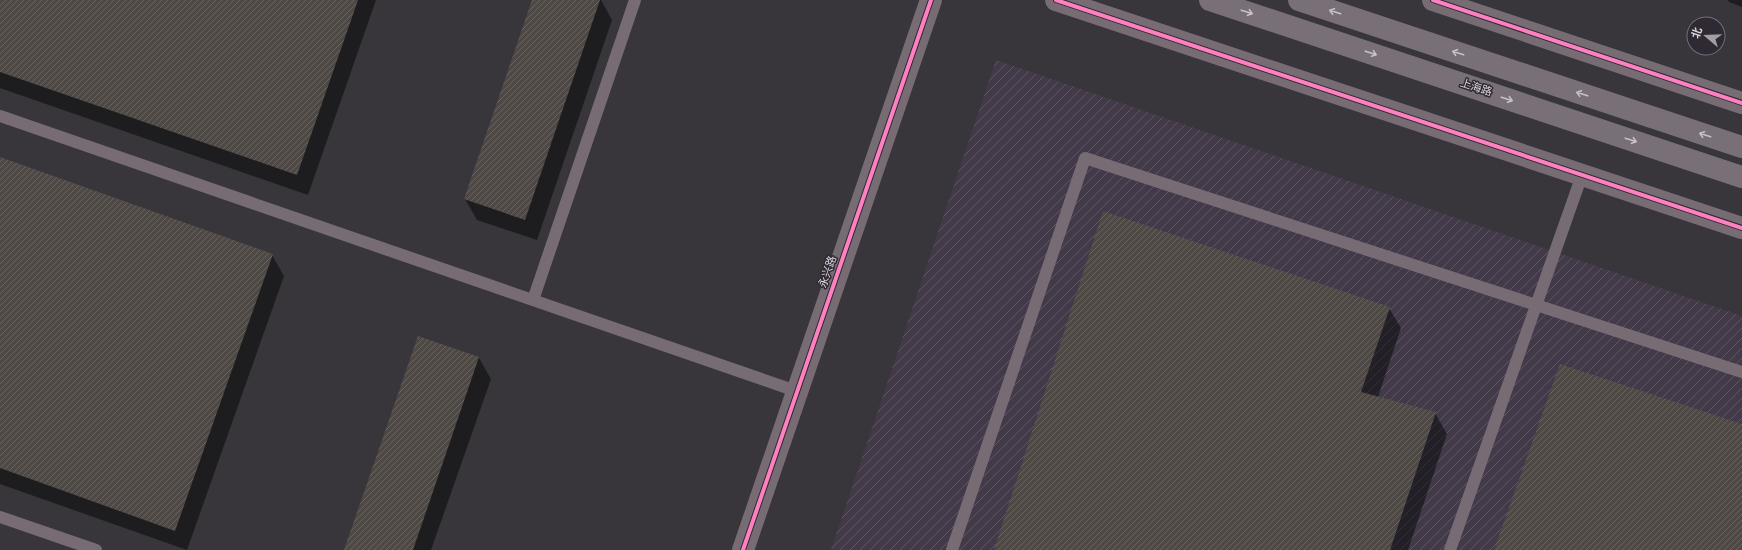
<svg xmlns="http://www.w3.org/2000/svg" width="1742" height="550" font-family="Overpass,'Noto Sans SC',sans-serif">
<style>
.industrial{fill:url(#industrial-furrows)}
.shadow{fill:#0007}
.building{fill:url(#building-hatch)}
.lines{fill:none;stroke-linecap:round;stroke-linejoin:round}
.service{stroke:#776c74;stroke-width:12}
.minor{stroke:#776c74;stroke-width:22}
.tertiary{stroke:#776c74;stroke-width:22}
.secondary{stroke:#796f76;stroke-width:22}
.cycleway-casing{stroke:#2f2933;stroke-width:6}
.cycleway{stroke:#ff80c0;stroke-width:4}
.oneway{stroke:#c7c1c8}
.labels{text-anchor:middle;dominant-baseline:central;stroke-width:3;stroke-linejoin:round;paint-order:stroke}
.street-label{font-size:11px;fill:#dad6dd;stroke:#2f2933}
</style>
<defs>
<pattern id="industrial-furrows" width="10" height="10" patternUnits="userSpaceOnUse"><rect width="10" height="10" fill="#423a49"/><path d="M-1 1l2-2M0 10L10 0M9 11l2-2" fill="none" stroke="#5d5663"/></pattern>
<pattern id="building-hatch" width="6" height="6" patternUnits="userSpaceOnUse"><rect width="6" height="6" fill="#4f4946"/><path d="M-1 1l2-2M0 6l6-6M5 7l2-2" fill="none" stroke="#686260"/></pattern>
</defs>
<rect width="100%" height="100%" fill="#38353b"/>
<path class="industrial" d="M996,60L1742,316V550H831Z"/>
<path class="shadow" d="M0,0H376L308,195L0,88Z
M533,0H601L612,20L537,240L477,220L465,199Z
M1728,0H1742V7L1729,2Z
M0,158L272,255L284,276L187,550L0,484Z
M1389,308L1401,328L1378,397L1435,413L1447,434L1408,550H995Z
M419,337L479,358L491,379L431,550H345Z"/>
<path class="building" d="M0,0H358L297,175L0,72Z
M532,0H600L525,220L464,199Z
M0,157L273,254L175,531L0,468Z
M1103,211L1390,307L1361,392L1436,412L1390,550H994Z
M418,336L479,357L413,550H344Z
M1560,364L1742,424V550H1494Z"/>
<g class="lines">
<path class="service" d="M0,116L796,391
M533,300L635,0
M0,517L96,550
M952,550L1085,158L1742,372
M1450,550L1582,175"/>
<path class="minor" d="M1056,0L1742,228
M1433,0L1742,103"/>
<path class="tertiary" d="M743,550L931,0"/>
<path class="secondary" d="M1210,0L1742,177
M1299,0L1742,147"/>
<g class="cycleway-casing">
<path id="cycleway" d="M1056,0L1742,228
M1433,0L1742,103
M743,550L931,0"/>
</g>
<use href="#cycleway" class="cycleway"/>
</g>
<defs><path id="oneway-shaft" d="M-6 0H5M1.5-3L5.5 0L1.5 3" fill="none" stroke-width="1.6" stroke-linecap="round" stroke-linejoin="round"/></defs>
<g class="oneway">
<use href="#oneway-shaft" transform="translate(1247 12) rotate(18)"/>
<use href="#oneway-shaft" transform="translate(1335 12) rotate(-162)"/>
<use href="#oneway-shaft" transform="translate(1371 53) rotate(18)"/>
<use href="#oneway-shaft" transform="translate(1458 53) rotate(-162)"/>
<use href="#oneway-shaft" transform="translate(1582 94) rotate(-162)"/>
<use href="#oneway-shaft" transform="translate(1507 99) rotate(18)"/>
<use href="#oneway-shaft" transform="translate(1705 135) rotate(-162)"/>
<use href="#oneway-shaft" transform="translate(1631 140) rotate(18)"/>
</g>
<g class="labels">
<g class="street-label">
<text transform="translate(1476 88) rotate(18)">上海路</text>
<text transform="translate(828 272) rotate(-71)">永兴路</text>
</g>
</g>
<g transform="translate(1706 36) rotate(289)"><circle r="19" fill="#2f2933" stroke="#736e77"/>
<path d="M0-3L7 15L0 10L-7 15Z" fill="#a19ea4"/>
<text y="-6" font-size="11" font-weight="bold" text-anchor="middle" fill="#dad6dd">北</text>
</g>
</svg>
